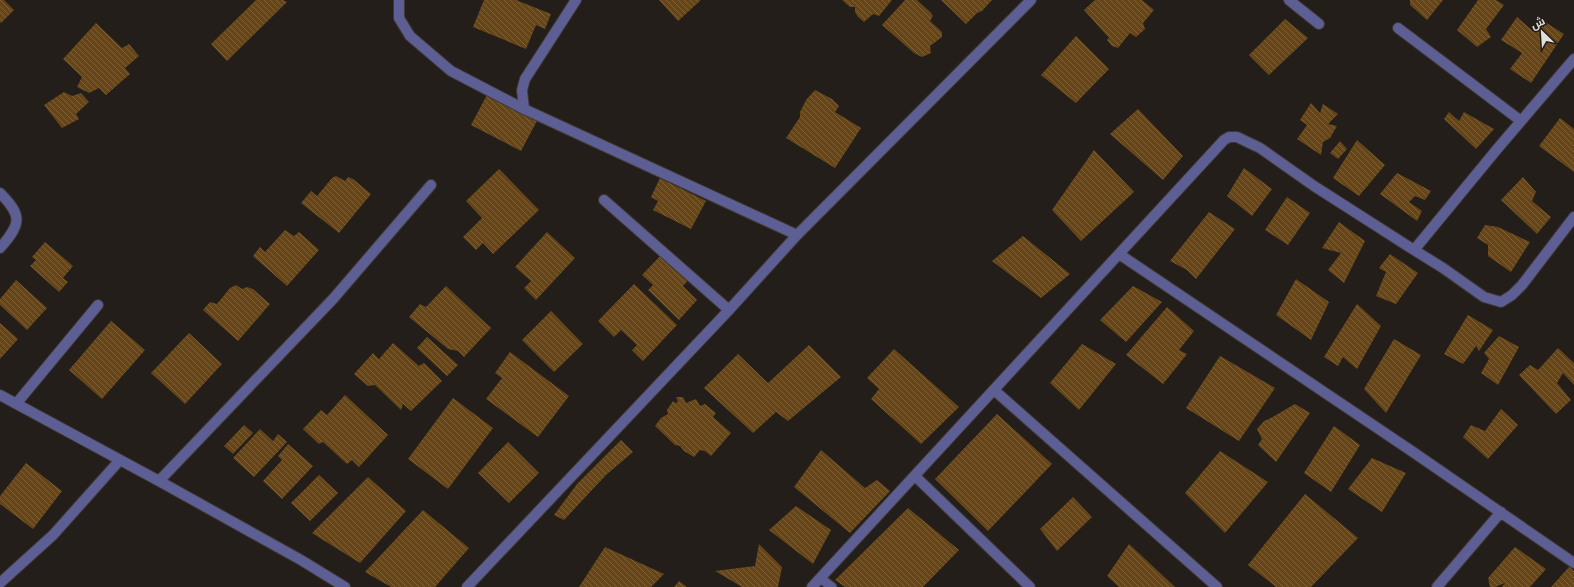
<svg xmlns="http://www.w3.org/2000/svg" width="1574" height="587" font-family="Poppins,Cairo,sans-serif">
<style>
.building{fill:url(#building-back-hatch)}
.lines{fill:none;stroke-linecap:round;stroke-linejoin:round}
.lane-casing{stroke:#3e3934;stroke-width:11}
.street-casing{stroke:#3e3934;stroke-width:12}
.lane{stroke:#5d5e93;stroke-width:9}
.street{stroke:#5d5e93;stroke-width:10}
</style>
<defs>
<pattern id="building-back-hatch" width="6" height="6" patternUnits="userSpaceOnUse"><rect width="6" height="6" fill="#664618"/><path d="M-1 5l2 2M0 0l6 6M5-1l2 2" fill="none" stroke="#7c6039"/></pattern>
</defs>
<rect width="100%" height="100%" fill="#231e19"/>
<path class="building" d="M0,0H4L14,10L1,23L0,22Z
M256,0H283L287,2L227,61L211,44Z
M484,0H516L551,14L545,29L536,25L526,49L473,27Z
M659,0H701L678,21Z
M842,0H892L879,16L873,14L864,22L858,17L855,12V7H850Z
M905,0H917L931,13L933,16L930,21L942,32V37L930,46L931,53L922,57L914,53L882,25Z
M941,0H992L982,11L977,13L966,24Z
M1095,0H1142L1154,10L1143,23L1145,29L1136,37L1130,33L1118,48L1112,46L1107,40L1109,38L1084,10Z
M1410,0H1443L1427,20L1410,5Z
M1478,0H1496L1504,5L1486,29L1491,37L1477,47L1457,30Z
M1517,17L1533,31L1545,22L1564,34L1531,83L1510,69L1522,53L1501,40Z
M1285,19L1308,38L1269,75L1249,55Z
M96,23L122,48L129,44L139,56L125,68L130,74L106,95L99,88L89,93L77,87L82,77L63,59Z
M1076,36L1109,69L1076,103L1041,75Z
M815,90L832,99L839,106L835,112L861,128L835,168L786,138L800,117V112L806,100Z
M64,92L72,96L81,93L89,102L76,114L79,119L62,128L44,105Z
M488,93L538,119L521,151L471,125Z
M1311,103L1320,113L1323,104L1338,114L1328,124L1337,126L1330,138L1323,142L1321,155L1297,139L1307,125L1300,120Z
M1138,109L1183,156L1163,180L1110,134Z
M1449,112L1459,121L1464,112L1494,129L1476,149L1444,119Z
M1560,118L1574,129V172L1539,146Z
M1357,140L1385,165L1359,196L1333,178Z
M1340,141L1347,149L1338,159L1330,153Z
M1094,150L1134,192L1081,241L1052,210Z
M1244,168L1272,189L1252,216L1227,196Z
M499,169L539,210L493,254L483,243L476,250L463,237L482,218L466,201Z
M1397,173L1431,191L1425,200L1415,196L1409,202L1422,211L1417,221L1380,194Z
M336,176L345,181L348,177L353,179L371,194L339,233L301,203L311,191L317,196L332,178Z
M1523,177L1536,192L1532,201L1551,217L1537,234L1501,200Z
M660,178L706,201L691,229L653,210L658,201L651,197Z
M1287,197L1310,213L1288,245L1265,230Z
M1209,212L1235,229L1196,279L1187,270L1170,261Z
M1339,222L1365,241L1344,283L1328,270L1341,253L1322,248Z
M1485,225L1498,227L1530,242L1511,272L1488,256V245L1477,238Z
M285,230L294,236L299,232L319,250L287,286L253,256L260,247L265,252Z
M547,232L575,258L536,300L524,288L531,281L515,267Z
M1023,236L1070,274L1041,298L992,261Z
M45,242L73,266L63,278L68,282L59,292L30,266L36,260L32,257Z
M663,253L690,278L683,286L697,300L679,320L648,290L653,285L642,275Z
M1390,254L1418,273L1396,304L1376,296L1386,272L1379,268Z
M1296,279L1329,302L1311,340L1276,315Z
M16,280L47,308L27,330L0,305V299Z
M634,284L677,325L643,361L632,350L637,345L621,330L614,337L598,321Z
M236,285L242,289L247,287L253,289L270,304L238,341L203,310L210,302L217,304L230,288Z
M446,286L491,328L464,357L458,351L448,349L409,317L420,304L426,307Z
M1133,286L1162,302L1126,342L1100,320Z
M1357,304L1381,326L1357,369L1343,357L1338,366L1324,357Z
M1167,307L1194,331L1179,350L1187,354L1163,384L1126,355Z
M551,311L583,344L554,372L522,340Z
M1468,315L1493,330L1479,351L1476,346L1463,364L1444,354Z
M111,321L145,350L102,399L69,370Z
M0,323L18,339L0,359Z
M189,333L222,364L185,404L151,373Z
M1499,336L1519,347L1498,385L1481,373L1489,359L1484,353Z
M427,337L458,365L447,376L417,348Z
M1394,339L1421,355L1386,413L1364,389Z
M393,343L419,366L424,363L442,381L411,411L403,404L401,410L375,385L368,386L354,374L373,353L379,359Z
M1082,344L1116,364L1079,410L1050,383Z
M809,345L841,377L788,421L776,412L753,433L704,388L738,354L768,383Z
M1558,348L1574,363V385L1563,373L1557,383L1571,400L1556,414L1519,375L1530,365L1538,370Z
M894,349L959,407L921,444L871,399L879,389L867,378Z
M510,352L569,396L538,437L486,399L502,378L495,373Z
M1220,356L1275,388L1239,441L1186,408Z
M345,395L388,435L359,467L352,460L347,464L323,442L319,444L303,429L321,410L327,415Z
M676,397H683L686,403L696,399L700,406L705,404L716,413L713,417L731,433L711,456L705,451L700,450L694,457L684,451L680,446L675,445L655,426L661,418L668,414L667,410L673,401L675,403L678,402Z
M453,398L493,428L448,489L408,459Z
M1295,404L1310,413L1276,462L1258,445L1262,439L1257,429L1264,421L1269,419Z
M1501,409L1518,425L1488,459L1463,437L1471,425L1485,431Z
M997,414L1052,464L988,531L935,479Z
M244,425L253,433L233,454L224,446Z
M1334,426L1360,445L1331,492L1304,473Z
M260,429L273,441L278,434L287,442L254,477L233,458Z
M621,440L633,452L606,475L564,520L554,515L577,484Z
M508,442L539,473L509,503L478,473Z
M288,444L313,466L282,499L263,481L282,460L278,456Z
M821,450L865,488L877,480L890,491L850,533L794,487Z
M1220,451L1268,482L1225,533L1185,493Z
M1372,458L1406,473L1382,512L1348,489Z
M26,463L62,491L33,529L0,504V496Z
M319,475L338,493L310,521L291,503Z
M368,477L406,511L360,563L312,533Z
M1305,494L1358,538L1311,587H1276L1248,565Z
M1073,497L1092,517L1057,551L1040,529Z
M796,506L831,530L813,564L769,530Z
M908,508L959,550L923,587H845L835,580Z
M423,510L469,548L435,587H391L365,572Z
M759,544L782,567L778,587H742L715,571L755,566Z
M1129,544L1175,587H1119L1107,576Z
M605,547L664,574L651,587H579Z
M1515,547L1546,569L1530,587H1502L1505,583L1495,587H1490L1488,578Z
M1569,567L1574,571V587H1551Z
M679,581L687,587H674Z"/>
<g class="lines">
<g class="lane-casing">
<path id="lane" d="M820,578L832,587"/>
</g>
<g class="street-casing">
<path id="street" d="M399,0V18L410,36L451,71L524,109
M576,0L525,79L522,90L524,109L797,235
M1289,0L1319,24
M1398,28L1521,121
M0,193C23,216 21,224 0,248
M604,200L729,310
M1414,250L1443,268L1484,297L1501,302L1512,295L1522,285L1574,217
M1119,254L1413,452L1574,563
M994,390L1217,587
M0,395L159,481L301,560L345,587
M16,404L98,305
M915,476L1030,587
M159,481L333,299L431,185
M0,583L53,535L120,460
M467,587L729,310L797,235L1031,0
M812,587L1224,140L1229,137H1237L1260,148L1314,186L1414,250L1498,148L1574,59
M1437,587L1501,512"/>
</g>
<use href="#lane" class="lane"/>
<use href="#street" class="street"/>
</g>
<g transform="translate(1542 32) rotate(335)" stroke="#231e19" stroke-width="3" paint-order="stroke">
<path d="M0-3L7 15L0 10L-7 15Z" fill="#e2dfdb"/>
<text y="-6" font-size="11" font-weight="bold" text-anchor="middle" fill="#e2dfdb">ش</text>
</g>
</svg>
